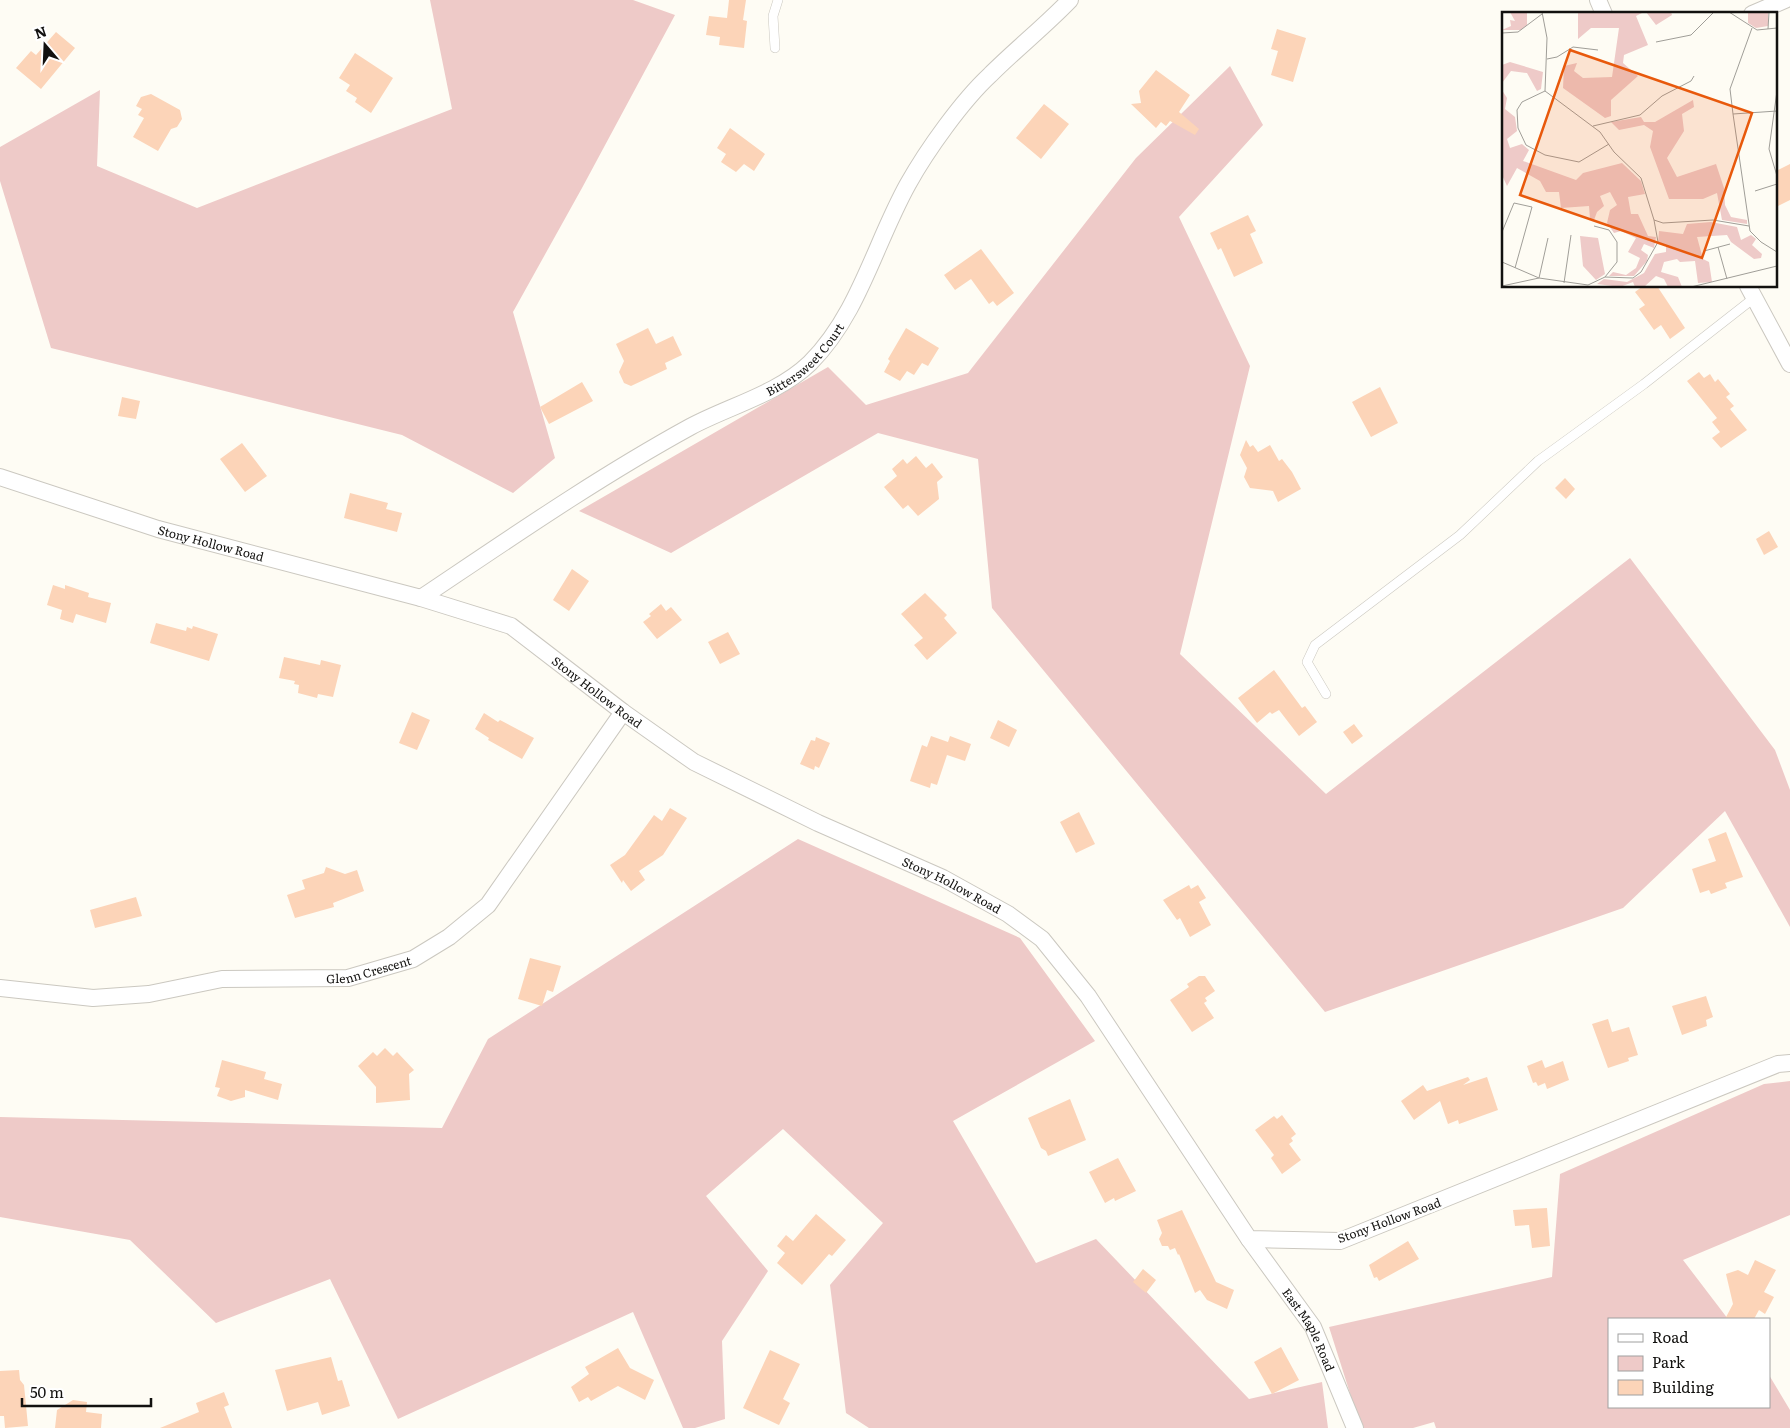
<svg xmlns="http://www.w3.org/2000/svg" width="1790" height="1428" font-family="Literata,serif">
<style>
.green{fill:#eecac8}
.building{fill:#fcd4b8}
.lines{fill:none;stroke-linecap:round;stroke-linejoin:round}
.lane-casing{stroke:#cbc8c0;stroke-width:10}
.street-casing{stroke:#cbc8c0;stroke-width:18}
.lane{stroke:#fff;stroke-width:9}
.street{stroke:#fff;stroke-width:16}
.labels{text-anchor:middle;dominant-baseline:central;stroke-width:5;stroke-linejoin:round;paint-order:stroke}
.street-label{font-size:12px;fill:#12110f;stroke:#fff}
.inset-road{fill:none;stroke:#a09e98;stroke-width:1}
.view{fill:#e8590c;fill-opacity:0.15;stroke:#e8590c;stroke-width:2.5}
.inset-edge{fill:none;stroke:#12110f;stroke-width:2.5}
</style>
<rect width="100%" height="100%" fill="#fefcf4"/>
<path class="green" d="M430,0H633L675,15L582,188L513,312L555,458L513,493L402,435L51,348L0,181V147L100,90L97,166L197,208L452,109Z
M1230,66L1263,125L1179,217L1250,366L1180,654L1326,794L1630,558L1775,750L1790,790V927L1725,811L1623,908L1325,1012L992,608L978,459L878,433L671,553L579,511L828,367L866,405L968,373L1136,158Z
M798,839L1020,938L1095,1041L953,1121L1036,1263L1096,1239L1249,1399L1322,1382L1328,1428H869L846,1413L830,1285L883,1223L783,1129L706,1196L768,1271L722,1341L725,1419L695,1428H683L633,1312L398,1419L330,1279L216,1323L130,1240L0,1217V1117L442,1128L488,1039Z
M1790,1081V1215L1683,1260L1728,1319H1609V1407H1769V1375L1790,1410V1428H1436L1434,1422L1413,1428H1361L1329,1327L1552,1277L1560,1174L1764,1084Z"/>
<path class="building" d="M729,0H746L743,20L747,21L744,48L719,45L720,37L706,35L709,16L727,18Z
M1277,29L1306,38L1293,82L1271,75L1278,51L1271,49Z
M56,32L75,48L41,89L16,68L31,51L36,55Z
M355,53L393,78L371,113L355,102L357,98L346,91L350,85L339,78Z
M1156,70L1190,95L1179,112L1199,129L1195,135L1170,121L1166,126L1161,122L1156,128L1131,104L1141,103L1139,91Z
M151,94L180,110L182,119L177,127L171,129L158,151L133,137L144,118L138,115L142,109L136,106L141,97Z
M1044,104L1069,124L1041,159L1016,138Z
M730,128L765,154L754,171L744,164L736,172L721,162L726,154L717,148Z
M1790,164V200L1776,207V171Z
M1248,215L1256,231L1250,234L1263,263L1234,277L1221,248L1218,250L1210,233Z
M981,249L1014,293L997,306L993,301L989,304L971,279L955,290L944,275Z
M1643,286H1657L1685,328L1670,339L1661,325L1654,330L1639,309L1645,305L1635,292Z
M648,328L656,344L673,336L682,355L665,363L667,369L631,386L624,383L619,372L624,361L616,344Z
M906,328L939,348L928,366L922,363L914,375L907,371L900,381L884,372L890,361L888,359Z
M1699,372L1704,378L1710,374L1715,382L1718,379L1730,394L1726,397L1734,406L1730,409L1747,430L1721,448L1712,438L1720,432L1712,422L1717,418L1687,381Z
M582,382L593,401L549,424L540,407Z
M1380,387L1398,423L1371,437L1352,402Z
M122,397L140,401L136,419L118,416Z
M1246,440L1250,447L1253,445L1258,452L1270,445L1279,461L1282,459L1292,472L1301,489L1278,502L1273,491L1250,488L1244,477L1247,468L1240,455Z
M242,443L267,476L245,492L220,459Z
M916,456L926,468L932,463L943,477L937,482L939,499L918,516L908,505L903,509L884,487L897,476L892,469L903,459L907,464Z
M1565,478L1575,489L1566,499L1555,488Z
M350,493L388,503L386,509L402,513L397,532L344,518Z
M1769,531L1778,547L1764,555L1756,539Z
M572,569L589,581L569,611L553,600Z
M53,585L65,589V585L89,593L88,597L111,603L106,623L76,614L73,623L60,619L62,610L47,605Z
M925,593L947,615L944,618L957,633L927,660L914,645L923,638L901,614Z
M661,604L666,611L671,607L682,620L657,639L643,622L651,616L649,614Z
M156,623L186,631L187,627L192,629L193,626L218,634L209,661L150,643Z
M728,632L740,654L720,664L708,642Z
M284,657L320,665L321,660L341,665L333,697L318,694L317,698L298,693L299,685L294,684L295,681L279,678Z
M1274,670L1302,708L1305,706L1317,722L1299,736L1279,710L1272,714L1270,712L1257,723L1238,698Z
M412,712L430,720L417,750L399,743Z
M484,713L498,722L500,720L534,738L522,759L488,740L489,738L475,729Z
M998,720L1017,730L1009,747L990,738Z
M1354,724L1363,736L1352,744L1343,732Z
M931,736L948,742L950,736L971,744L965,761L947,755L937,785L931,783L930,788L910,781L922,745L927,747Z
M816,737L830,743L819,768L815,766L814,770L800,764L811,740L815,741Z
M670,808L687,818L663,855L639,871L645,880L631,891L623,880L622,883L610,865L625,855L654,815L662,821Z
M1079,812L1095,844L1076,853L1060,822Z
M1726,832L1743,877L1725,883L1727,888L1711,894L1709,890L1700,893L1692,869L1716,861L1708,839Z
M326,867L345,874L357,870L364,891L333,903L334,907L295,918L287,895L305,889L302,880L324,873Z
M1189,885L1191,889L1198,885L1206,898L1199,902L1211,925L1190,937L1180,918L1177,920L1163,900Z
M136,897L142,916L95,928L90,910Z
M530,958L561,966L553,992L547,990L542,1006L518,999Z
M1199,976H1205L1215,991L1205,998L1207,1001L1204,1003L1214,1018L1192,1032L1170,1000L1189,987L1187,984Z
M1706,996L1713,1017L1706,1020L1707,1026L1682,1035L1672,1006Z
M1608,1019L1612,1032L1629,1027L1638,1055L1628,1058L1629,1061L1608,1068L1592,1024Z
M385,1048L393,1056L397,1052L414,1070L409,1074L410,1100L376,1103V1087L358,1066L373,1052L377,1056Z
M222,1060L266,1072L264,1079L282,1084L278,1100L245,1090V1097L231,1101L217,1096L220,1088L215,1087Z
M1542,1060L1545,1068L1563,1061L1569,1080L1547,1089L1545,1083L1538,1086L1536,1082L1533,1083L1527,1066Z
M1468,1077L1470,1080L1463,1085L1487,1077L1498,1110L1459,1124L1458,1120L1448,1124L1440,1101L1414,1120L1401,1101L1423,1085L1427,1091Z
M1070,1099L1086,1140L1048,1156L1046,1151L1041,1148L1028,1118Z
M1282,1115L1296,1134L1291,1138L1293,1141L1289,1144L1301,1160L1282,1174L1271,1158L1274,1155L1255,1130L1274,1116L1277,1119Z
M1118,1158L1136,1191L1115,1201L1114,1198L1105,1203L1089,1172Z
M1547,1208L1550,1246L1532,1248L1529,1225L1515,1226L1513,1210Z
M1182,1210L1216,1282L1234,1290L1227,1309L1207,1300L1200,1290L1195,1293L1179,1254L1178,1255L1175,1248L1170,1250L1168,1246H1162L1159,1239L1162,1233L1157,1220Z
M816,1214L846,1240L832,1256L829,1254L802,1285L777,1263L785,1253L777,1246L786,1235L793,1241Z
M1408,1241L1419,1259L1379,1281L1377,1277L1374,1278L1369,1265Z
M1755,1260L1776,1270L1764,1292L1774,1297L1765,1314L1759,1310L1754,1319H1725L1733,1304L1726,1274L1738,1270L1748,1275Z
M1143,1269L1156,1280L1146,1293L1133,1282Z
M1281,1347L1299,1380L1272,1394L1254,1362Z
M618,1348L630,1368L654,1380L645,1400L618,1386L591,1401L588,1397L579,1402L571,1387L589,1374L585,1367Z
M770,1350L800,1364L783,1399L790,1403L779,1425L743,1408Z
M331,1357L338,1381L342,1380L350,1406L322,1415L318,1402L287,1411L275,1370Z
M19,1370L20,1380L24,1385L28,1426L5,1428L4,1416H0V1371Z
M224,1392L229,1405L224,1407L232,1428H160L199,1412L196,1403Z
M73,1400L87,1402L86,1412L102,1414L101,1428H55L57,1410Z"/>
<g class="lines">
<g class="lane-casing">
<path id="lane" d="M775,48L773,16L778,0
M1326,694L1307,662L1315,645L1460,535L1538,461L1644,384L1754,298"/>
</g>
<g class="street-casing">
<g id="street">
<path d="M1598,0L1604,14"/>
<path d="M1752,14L1785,0"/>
<path d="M1748,286L1790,364"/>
<path id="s1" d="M0,477L158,529L421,598L511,626L623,712L694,762L818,823L943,878L1008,914L1042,939L1088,996L1249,1239L1340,1241L1778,1064L1790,1063"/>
<path id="s2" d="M421,598C509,539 597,478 690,427C729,406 778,394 810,363C859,314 875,243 908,184C927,150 962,101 990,75C1016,49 1044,27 1070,0"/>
<path id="s3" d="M0,988L93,998L149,994L222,979L348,978L413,959L449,937L488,905L623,712"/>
<path id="s4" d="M1249,1239L1313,1327L1355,1428"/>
</g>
</g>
<use href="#lane" class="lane"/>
<use href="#street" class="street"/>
</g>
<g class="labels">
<g class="street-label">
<text stroke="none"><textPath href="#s2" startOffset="454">Bittersweet Court</textPath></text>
<text stroke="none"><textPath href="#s1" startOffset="221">Stony Hollow Road</textPath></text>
<text stroke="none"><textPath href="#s1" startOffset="641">Stony Hollow Road</textPath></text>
<text stroke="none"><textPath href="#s1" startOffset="1046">Stony Hollow Road</textPath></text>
<text stroke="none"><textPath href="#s3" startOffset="372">Glenn Crescent</textPath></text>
<text transform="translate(1389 1220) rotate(-20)">Stony Hollow Road</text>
<text stroke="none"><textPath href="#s4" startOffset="109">East Maple Road</textPath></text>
</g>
</g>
<g transform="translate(1502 12)">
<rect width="275" height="275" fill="#fefcf4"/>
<path d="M8,0H25V13L19,18H0L9,14L8,8L13,9ZM76,0H142L134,4L146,33L122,43L121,51L136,64L109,88V104L103,106L61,76L62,54L75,51L72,59L81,66L110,65L117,16H89L76,27ZM144,0H169L170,3L154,13ZM246,0H266V14L254,16L246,11ZM8,50L41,60L39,77L35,79L25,61L9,59L0,71V53ZM0,78L5,86L3,97L13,105L15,119L5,127L8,136L20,132L27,138L21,149L74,168L81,161L120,151L139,169L143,182L126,185L129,202H136L146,224L154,225L152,236L142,232L139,238L146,243L145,249L132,264H107L111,260L124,263L134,256L138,246L126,240L134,226L119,219L112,221L105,211L108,198L115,193L108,180L98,184L102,194L95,200L92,208L88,207L87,194L59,196L57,180H44L38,169L15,156L5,174L0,163ZM191,88L192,95L180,102L182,119L165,146L175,165L214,152L222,176L223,193L229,205L245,208V212L220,208L215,181L201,187H167L148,135L151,119L142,113L117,118L109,110L139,105L142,110H153ZM209,210L235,215L239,228L249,223L254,227L250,233L260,242L259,246L252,247L229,230L225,223L195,225L201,247L207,250L210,270L196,271L193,249L178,250L175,247L162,250L159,260L176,265L180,275H166L162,267L154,264L142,275H133L131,270L118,275L95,272L102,267L125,270L142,261L153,242L164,240V233L156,232L157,219L181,222L185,212ZM78,224L96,226L103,262L94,268L81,254Z" fill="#eecac8"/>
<path class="inset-road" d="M40,0L45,26L43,79L98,120L112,140L139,166L152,208L161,211L211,208L247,214M227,0L255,18L275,16M250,16L228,77L231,102L248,219L259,230L275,240M266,17L267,0M0,21L16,20L40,2M154,30L189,23L212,0M45,47L55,45L71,35L96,38M43,79L20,90L15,98L16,116L24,133L43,143L77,150L107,132M275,79L267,137L275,164M231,102L275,99M91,114L138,103L160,84L189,69L192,64M253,179L275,172M92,214L107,218L115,230V250L103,265M0,220L12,191L30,195L13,256M216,235L225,267M202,239L228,232M0,250L37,266L46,226M62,271L69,223M0,274L37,266L86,273L103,265L131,266L139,260L156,230L152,208M189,275L275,254"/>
<path class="view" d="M68,38L250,101L200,246L18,183Z"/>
<rect width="275" height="275" class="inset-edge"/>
</g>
<rect x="1608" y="1318" width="162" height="90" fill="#ffffff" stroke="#a0a09f"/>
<rect x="1618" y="1334" width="25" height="8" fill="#ffffff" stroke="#a0a09f"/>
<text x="1652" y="1343" font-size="15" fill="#12110f">Road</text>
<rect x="1618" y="1356" width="25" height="15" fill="#eecac8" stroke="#a0a09f"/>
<text x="1652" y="1368" font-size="15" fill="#12110f">Park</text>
<rect x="1618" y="1380" width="25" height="15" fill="#fcd4b8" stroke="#a0a09f"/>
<text x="1652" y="1393" font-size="15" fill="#12110f">Building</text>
<g transform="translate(45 45) rotate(341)" stroke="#ffffff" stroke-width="4" paint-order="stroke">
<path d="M0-4L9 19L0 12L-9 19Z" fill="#12110f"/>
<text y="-8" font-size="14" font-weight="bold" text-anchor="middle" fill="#12110f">N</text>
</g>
<path d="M22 1398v8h129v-8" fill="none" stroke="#12110f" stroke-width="2.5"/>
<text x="30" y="1398" font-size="15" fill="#12110f" stroke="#ffffff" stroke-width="4" paint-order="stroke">50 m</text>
</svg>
